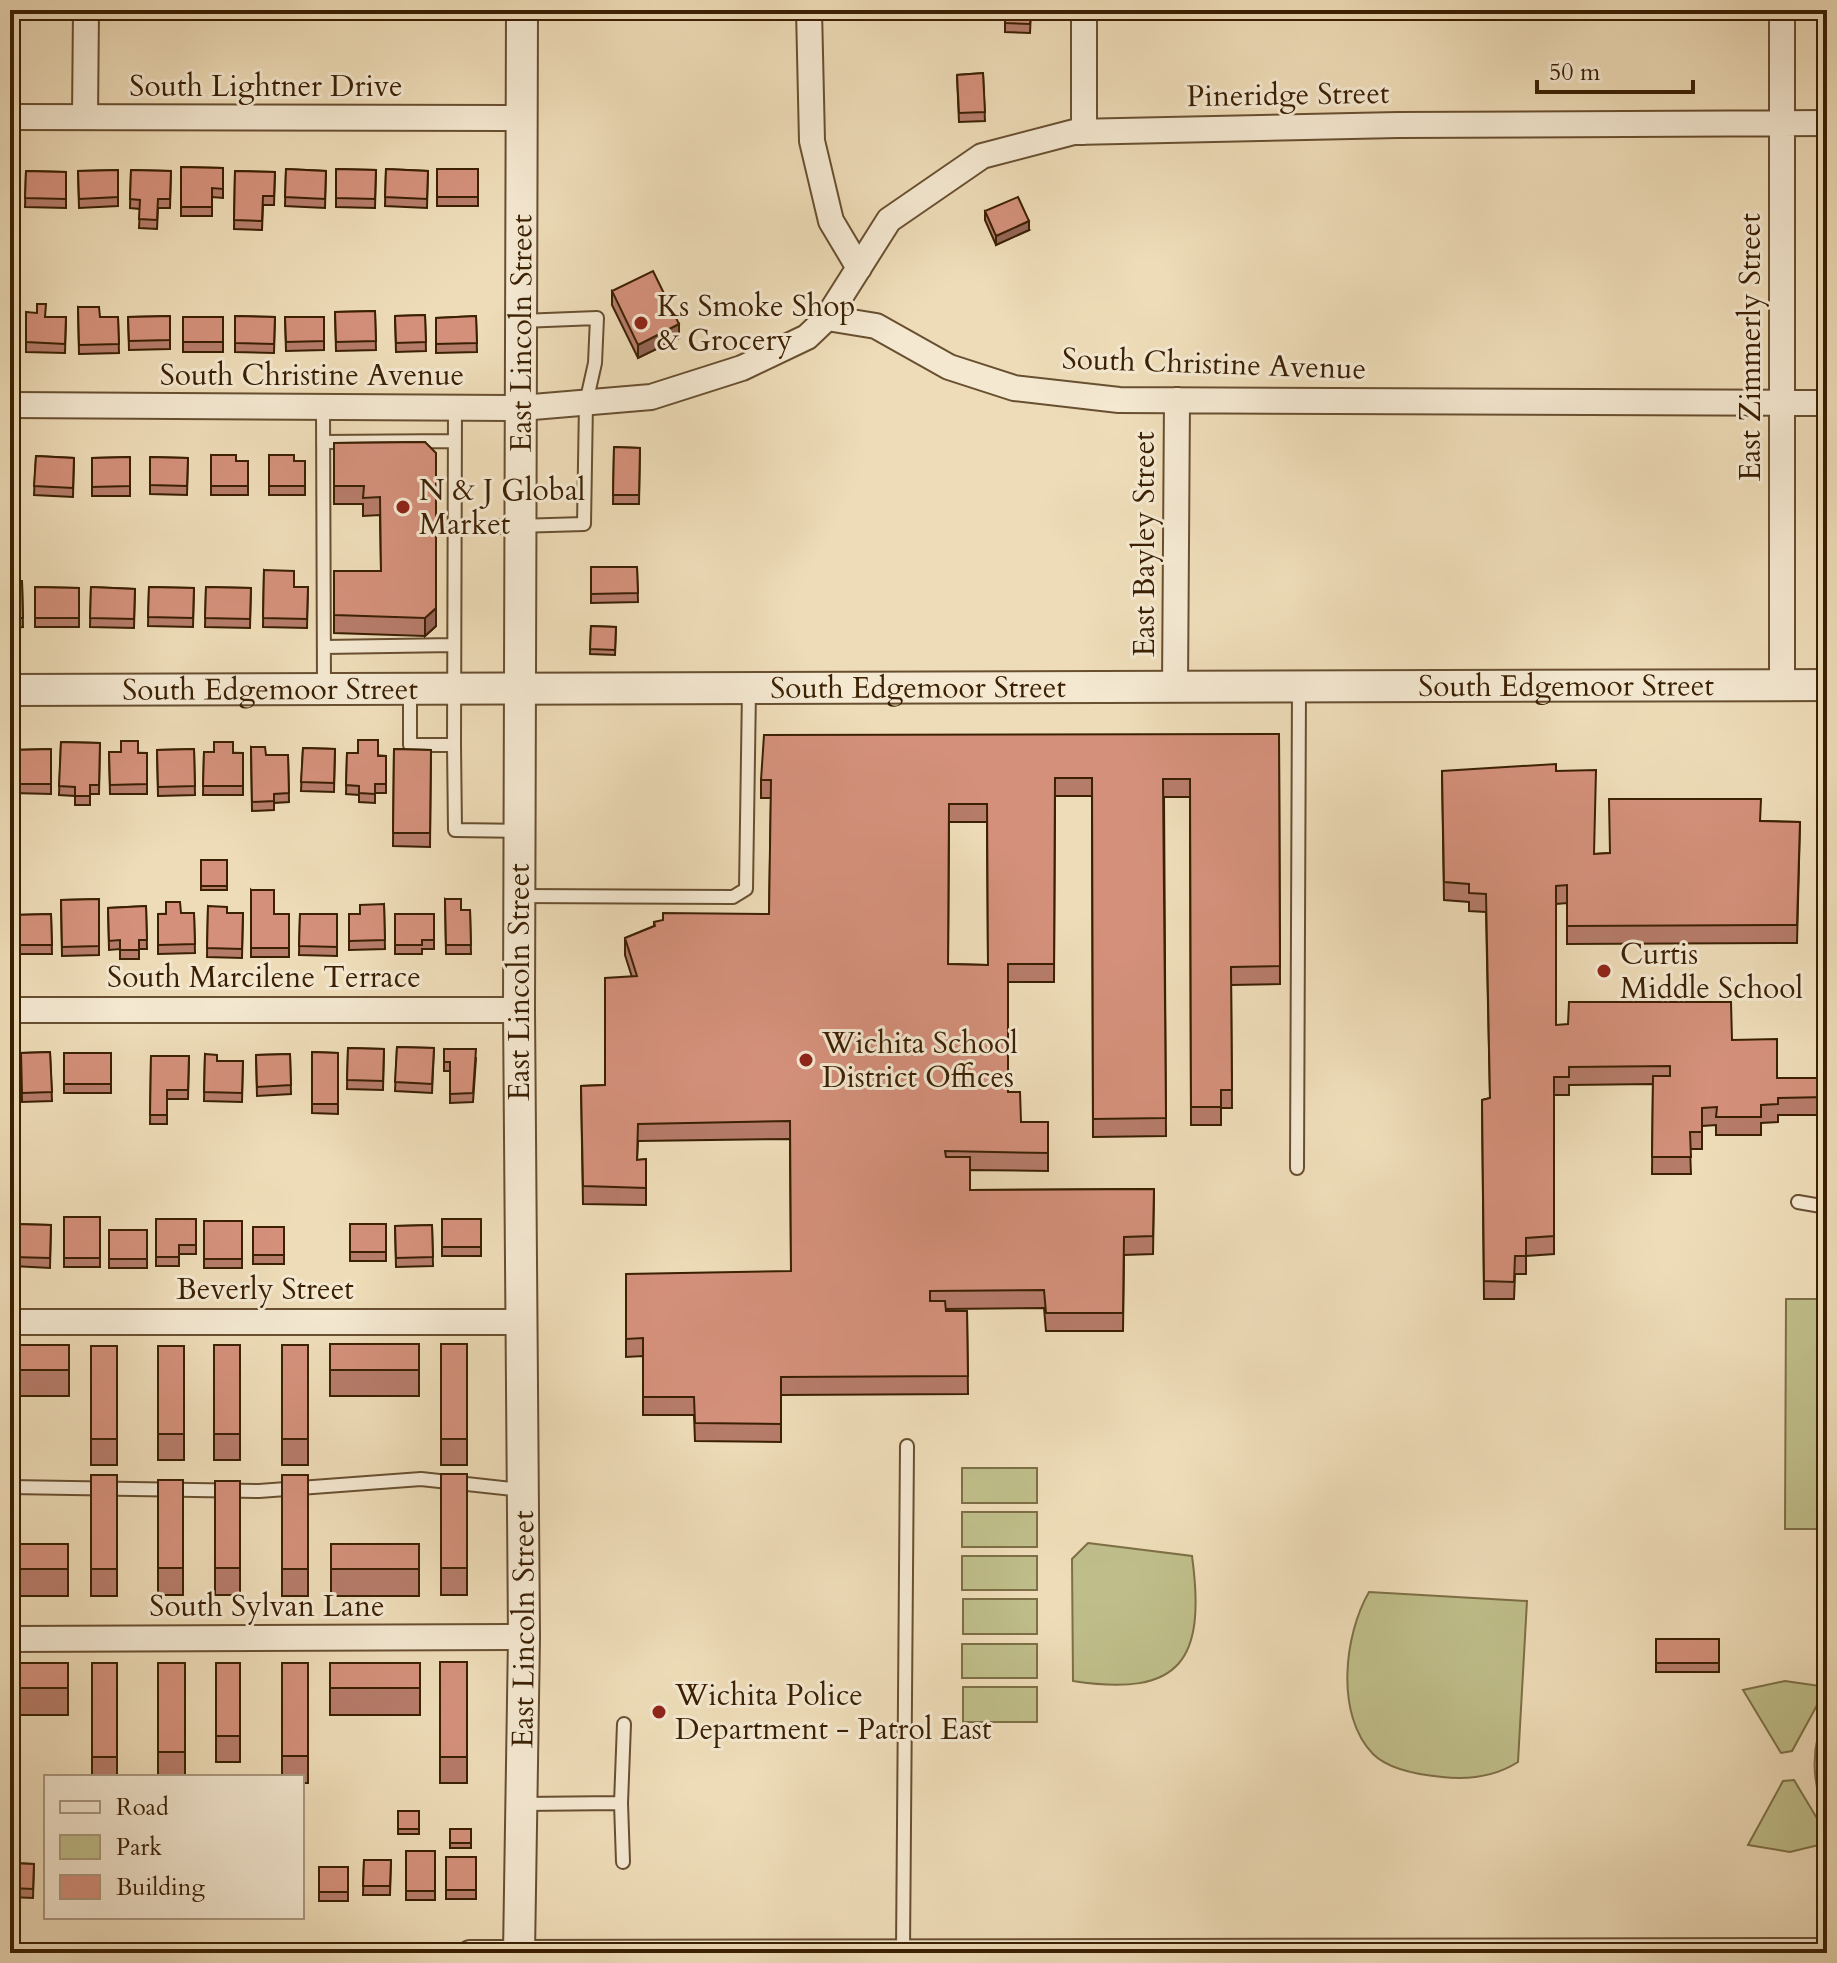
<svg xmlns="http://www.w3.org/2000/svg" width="1837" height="1963" font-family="Cardo,serif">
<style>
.green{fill:#bfbe8a;stroke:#7d6f46;stroke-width:2}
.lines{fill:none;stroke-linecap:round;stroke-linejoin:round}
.service-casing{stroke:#684f30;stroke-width:16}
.minor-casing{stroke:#684f30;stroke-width:28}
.tertiary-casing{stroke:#684f30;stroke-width:34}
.service{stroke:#f4e8d1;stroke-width:12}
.minor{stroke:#f4e8d1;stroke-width:24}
.tertiary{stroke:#f4e8d1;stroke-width:30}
.wall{fill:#b67c6a;stroke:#3b2003;stroke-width:2;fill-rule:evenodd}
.shaded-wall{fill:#946556;stroke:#3b2003;stroke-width:2}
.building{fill:#d4907b;stroke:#3b2003;stroke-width:2;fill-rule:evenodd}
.poi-dot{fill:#8f2418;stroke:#f4e8d1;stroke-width:3}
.labels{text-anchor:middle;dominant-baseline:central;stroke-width:6;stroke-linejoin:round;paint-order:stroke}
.street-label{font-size:30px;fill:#3b2003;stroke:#f4e8d1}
.poi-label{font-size:30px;fill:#3b2003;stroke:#f4e8d1;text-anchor:start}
</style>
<rect width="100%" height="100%" fill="#eedcb8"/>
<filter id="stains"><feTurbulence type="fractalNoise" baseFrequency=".0025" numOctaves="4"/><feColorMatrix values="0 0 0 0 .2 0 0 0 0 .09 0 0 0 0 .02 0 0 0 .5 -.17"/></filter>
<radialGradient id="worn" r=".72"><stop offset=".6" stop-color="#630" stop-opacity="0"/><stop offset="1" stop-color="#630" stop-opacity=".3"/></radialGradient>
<path class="green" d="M1786,1299H1827V1529H1785Z
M962,1468H1037V1503H962Z
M962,1512H1037V1547H962Z
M1088,1543L1192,1556C1206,1659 1182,1698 1073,1681L1072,1559Z
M962,1556H1037V1590H962Z
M1369,1592L1527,1601L1518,1762C1496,1776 1469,1780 1442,1777C1421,1775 1389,1770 1373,1754C1335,1715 1344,1635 1369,1592Z
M963,1599H1037V1634H963Z
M962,1644H1037V1678H962Z
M1785,1681L1827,1687L1792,1751L1781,1753L1743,1690Z
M963,1687H1037V1722H963Z
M1827,1709V1823C1812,1782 1809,1750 1827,1709Z
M1794,1780L1827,1835V1843L1790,1852L1748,1845L1783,1781Z"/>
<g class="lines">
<g class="service-casing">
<path id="service" d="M323,407L324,688
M323,442L455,441
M454,528L584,524L586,403L595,363L597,318L521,321
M324,647L454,645
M410,690V745H454L455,830L519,831
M454,745L455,408
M519,896L733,897L746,889L749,690
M1297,1168L1299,688
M1798,1202L1827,1207
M10,1487L259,1491L421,1479L522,1490
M621,1803L624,1724
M521,1804L621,1803L623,1862
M903,1951L907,1446"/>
</g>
<g class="minor-casing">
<path id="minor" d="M809,10L812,141L831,221L859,268
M10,117L522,118
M85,117L86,10
M1084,132V10
M827,318L876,326L949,367L1014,388L1119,400L1827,403
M10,405L521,408L651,397L742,368L807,337L827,318L889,220L982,156L1074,132L1398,125L1827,123
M1782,685V10
M1175,688L1177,400
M10,1010H519
M10,1322H520
M10,1639L524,1637
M470,1953L1827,1951"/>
</g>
<g class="tertiary-casing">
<g id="tertiary">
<path id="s1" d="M10,690L1827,685"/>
<path id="s2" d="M519,1953L524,1637L519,1010L522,10"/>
</g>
</g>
<use href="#service" class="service"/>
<use href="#minor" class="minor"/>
<use href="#tertiary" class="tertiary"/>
</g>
<path class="wall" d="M1005,10H1031L1030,33L1005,32Z
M1115,10H1141V20H1115Z
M983,73L985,121L959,122L957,75Z
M181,167L223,168V198L212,197V216H181Z
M286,169L326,171L325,208L285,206Z
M336,169L376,170L375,208L336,207Z
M386,169L428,171L427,208L385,206Z
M437,169H478V206H437Z
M118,170V206L79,208L78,171Z
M131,170L171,171L170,208H158L157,229L139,228L140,209L130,208Z
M10,171H14V208H10Z
M26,171L66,172V208L25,207Z
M235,171L275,172L274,205H263L262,230L234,229Z
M985,211L1029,230L996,245L985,220Z
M612,291L679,338L638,358L612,305Z
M78,307L100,317H118L119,353L79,354Z
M375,311L376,350L336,351L335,312Z
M26,312L46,317H66L65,353L26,352Z
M425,315L426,351L396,352L395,316Z
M10,316H12L13,352H10Z
M170,316V349L129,350L128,317Z
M235,316L275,317L274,353L235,352Z
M476,316L477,352L436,353V318Z
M183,317H223V352H183Z
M285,317H324V350L286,351Z
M425,442L436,626L425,636L334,633V571H381L380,515L363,516V504H334V443Z
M614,447L640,448L639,504H613Z
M211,455L236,461H248V495H211Z
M269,455L294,461H305V495H269Z
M36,456L74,458L73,497L34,495Z
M130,457V496H92V458Z
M150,457L188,458L187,495L150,494Z
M10,458H17L15,497L10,496Z
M591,567H637L638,602L591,603Z
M264,570L294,587H308L307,628L263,627Z
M22,581L23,627L10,628V582Z
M35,587L79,588V627H35Z
M91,587L135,589L134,628L90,627Z
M149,587L194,588L193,627L148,626Z
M206,587L251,588L250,628L205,627Z
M591,626L616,627L615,655L590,654Z
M1279,734L1280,984L1231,985L1232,1108H1221V1125H1191L1190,797H1164L1166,1136L1093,1137L1092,796H1055L1054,982H1008V1092L1021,1122H1048V1171L970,1170V1190L1154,1189L1153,1254L1124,1255L1123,1331H1046L1044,1308L946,1309V1311H967L968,1394L781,1395V1442L695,1441L694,1415H643V1356L626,1357V1339L791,1271L790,1139L638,1141L637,1160L646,1159V1205L583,1204L581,1086L605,1085L632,977L625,955V938L654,926V922L769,914L771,798H761V780ZM949,822H987L988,965L948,964Z
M1827,736V1184H1825V1115H1778V1122L1761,1123V1135H1716V1125L1702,1126V1149H1690L1691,1174H1652L1653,1084L1569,1085V1095H1554V1254L1526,1256V1274H1515L1514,1299H1484L1482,1100L1490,1098L1486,912L1469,911V902L1444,900L1442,771H1556L1594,854L1610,853L1761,821L1800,822L1797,943L1567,944V903L1556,904V1025L1732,1040L1777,1078H1822Z
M61,742L100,743L99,794H90V805H75V796L59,795Z
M251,747L266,755H288L289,802L274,803V810L252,811Z
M303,748L335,749L334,792L301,791Z
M51,749V794L13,793V750Z
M194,749L195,795L158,796L157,750Z
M394,749L431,750L430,847L393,846Z
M109,752L147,753V794H110Z
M204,752L243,753V795H203Z
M347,753L386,756V793H375V803L359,802V795L346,794Z
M201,860H227V890H201Z
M251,890L274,914H289V957H251Z
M99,899V955L62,956L61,900Z
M445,899L461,910H470L471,954H446Z
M384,904L385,949L349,950V914H360Z
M146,906L147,949H139V959H120V949L109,950L108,908Z
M208,906L227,913H243L242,958L207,957Z
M194,913L195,953L158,954V914Z
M51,914L52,954H13V915Z
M300,914H337V956L299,955Z
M395,914H434V949H422V954H395Z
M397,1047L434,1048L432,1093L395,1091Z
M348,1048L384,1049L383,1090L347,1089Z
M444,1049L476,1058L473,1102L450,1103V1071H444Z
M50,1052L52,1101L22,1102L21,1053Z
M312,1052L338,1053V1114L312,1113Z
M64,1053H111V1093H64Z
M205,1054L217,1061H243L242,1102L204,1101Z
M290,1054L291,1094L257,1096L256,1055Z
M151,1056H189L188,1099H167V1124H150Z
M64,1217H100V1267H64Z
M156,1219H196V1254H179V1266H156Z
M442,1219H481V1256H442Z
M204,1221H242V1268H204Z
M15,1224L51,1225L50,1268L13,1266Z
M350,1224H386V1261H350Z
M432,1225L433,1266L396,1267L395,1226Z
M253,1227H284V1264H253Z
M109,1230H147V1268H109Z
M330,1344H419V1396H330Z
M441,1344H467V1465H441Z
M10,1345H69V1396H10Z
M214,1345H240V1460H214Z
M282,1345H308V1465H282Z
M91,1346H117V1465H91Z
M158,1346H184V1460H158Z
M441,1474H467V1595H441Z
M91,1475H117V1596H91Z
M282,1475H308V1596H282Z
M158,1480H183V1595H158Z
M215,1481H240V1595H215Z
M10,1544H68V1596H10Z
M331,1544H419V1596H331Z
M1656,1639H1719V1672H1656Z
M440,1662H467V1783H440Z
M10,1663H68V1715H10Z
M92,1663H117V1777H92Z
M158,1663H185V1777H158Z
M216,1663H240V1762H216Z
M282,1663H308V1783H302V1777H282Z
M330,1663H420V1715H330Z
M398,1811H419V1834H398Z
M450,1829H471V1848H450Z
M406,1851H435V1900H406Z
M446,1857H476V1899H446Z
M364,1860H391L390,1895H363Z
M10,1863L34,1864L33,1898L10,1897Z
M319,1867H348V1901H319Z"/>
<path class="shaded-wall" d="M1029,221V230L996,245V236Z
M679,324V338L638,358V345Z
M436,608V626L425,636V618Z"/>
<path class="building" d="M1005,10H1031L1030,24L1005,23Z
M1115,10H1141V11H1115Z
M983,73L985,112L959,113L957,75Z
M181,167L223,168V189L212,188V207H181Z
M286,169L326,171L325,199L285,197Z
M336,169L376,170L375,199L336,198Z
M386,169L428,171L427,199L385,197Z
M437,169H478V197H437Z
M118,170V197L79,199L78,171Z
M131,170L171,171L170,199H158L157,220L139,219L140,200L130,199Z
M10,171H14V199H10Z
M26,171L66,172V199L25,198Z
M235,171L275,172L274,196H263L262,221L234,220Z
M1018,197L1029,221L996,236L985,211Z
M653,271L679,324L638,345L612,291Z
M37,304H46L45,317H66L65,344L26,342V312L37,313Z
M78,307H99L100,317H118L119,344L79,345Z
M375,311L376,341L336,342L335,312Z
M425,315L426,342L396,343L395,316Z
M10,316H12L13,343H10Z
M170,316V340L129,341L128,317Z
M235,316L275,317L274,344L235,343Z
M476,316L477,343L436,344V318Z
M183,317H223V342H183Z
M285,317H324V341L286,342Z
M425,442L436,453V608L425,618L334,615V571H381L380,497L363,498L364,486H334V443Z
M614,447L640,448L639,495H613Z
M211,455H236V461H248V486H211Z
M269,455H294V461H305V486H269Z
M36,456L74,458L73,488L34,486Z
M130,457V486L92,487V458Z
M150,457L188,458L187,486L150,485Z
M10,458H17L15,488L10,487Z
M591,567H637L638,593L591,594Z
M264,570L294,571V587H308L307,619L263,618Z
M22,581L23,618H10V582Z
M35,587L79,588V618H35Z
M91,587L135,589L134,619L90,618Z
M149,587L194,588L193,618L148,617Z
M206,587L251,588L250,619L205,618Z
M591,626L616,627L615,650L590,649Z
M1279,734L1280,966L1231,967L1232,1090H1221V1107H1191L1190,779H1163L1166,1118L1093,1119L1092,778H1055L1054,964H1008V1092H1020L1021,1122H1048V1153L945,1151L946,1157H970V1190L1154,1189L1153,1236L1124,1237L1123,1313H1046L1044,1290L930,1291V1301H945L946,1311H967L968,1376L781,1377V1424L695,1423L694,1397H643V1338L626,1339V1274L791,1271L790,1121L638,1124L637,1160L646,1159V1188L583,1186L581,1086L605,1085V978L637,976L625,938L655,926L654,922L663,920V913L769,914L771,780H761L764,735ZM949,804H987L988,965L948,964Z
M1822,736H1827V1097L1778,1098V1104L1761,1105V1117H1716L1717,1107L1702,1108V1132H1690L1691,1157H1652L1653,1076H1670V1066L1569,1067V1077H1554V1236L1526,1238V1256H1515L1514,1282L1484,1281L1482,1100L1490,1098L1486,894L1469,893V884L1444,882L1442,771L1556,764V771L1596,770L1594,854L1610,853L1609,799H1761L1760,821L1800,822L1797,925L1567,926V885L1556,886V1025L1568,1024L1569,1002H1731L1732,1040L1777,1039V1078H1822Z
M358,740H378V756H386V784H375V794L359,793V786L346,785L347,753H358Z
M121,741H138V753H147V784L110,785L109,752H121Z
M61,742L100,743L99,785H90V796H75V787L59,786Z
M214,742H233V753H243V786H203L204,752H214Z
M251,747H265L266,755H288L289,793L274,794V801L252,802Z
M303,748L335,749L334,783L301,782Z
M51,749V784H13V750Z
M194,749L195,786L158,787L157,750Z
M394,749L431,750L430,833H393Z
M201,860H227V886H201Z
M251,890H274V914H289V948H251Z
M99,899V946L62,947L61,900Z
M445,899H461V910H470L471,945H446Z
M166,902H180L181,913H194L195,944L158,945V914H166Z
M384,904L385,940L349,941V914H360V905Z
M146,906L147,940H139V950H120V940L109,941L108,908Z
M208,906L227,907V913H243L242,949L207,948Z
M51,914L52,945H13V915Z
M300,914H337V947L299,946Z
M395,914H434V940H422V945H395Z
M397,1047L434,1048L432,1084L395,1082Z
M348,1048L384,1049L383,1081L347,1080Z
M444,1049H476L473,1093L450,1094V1062H444Z
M50,1052L52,1092L22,1093L21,1053Z
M312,1052L338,1053V1104H312Z
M64,1053H111V1084H64Z
M205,1054L217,1055V1061H243L242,1093L204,1092Z
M290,1054L291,1085L257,1087L256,1055Z
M151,1056H189L188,1090H167V1115H150Z
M1825,1113H1827V1171H1825Z
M64,1217H100V1258H64Z
M156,1219H196V1245H179V1257H156Z
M442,1219H481V1247H442Z
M204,1221H242V1259H204Z
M15,1224L51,1225L50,1258L13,1257Z
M350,1224H386V1252H350Z
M432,1225L433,1257L396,1258L395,1226Z
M253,1227H284V1255H253Z
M109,1230H147V1259H109Z
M330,1344H419V1370H330Z
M441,1344H467V1439H441Z
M10,1345H69V1370H10Z
M214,1345H240V1434H214Z
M282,1345H308V1439H282Z
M91,1346H117V1439H91Z
M158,1346H184V1434H158Z
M441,1474H467V1568H441Z
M91,1475H117V1569H91Z
M282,1475H308V1569H282Z
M158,1480H183V1568H158Z
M215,1481H240V1568H215Z
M10,1544H68V1569H10Z
M331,1544H419V1569H331Z
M1656,1639H1719V1663H1656Z
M440,1662H467V1757H440Z
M10,1663H68V1688H10Z
M92,1663H117V1757H92Z
M158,1663H185V1752H158Z
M216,1663H240V1736H216Z
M282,1663H308V1756H282Z
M330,1663H420V1688H330Z
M398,1811H419V1829H398Z
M450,1829H471V1843H450Z
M406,1851H435V1891H406Z
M446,1857H476V1890H446Z
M364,1860H391L390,1886H363Z
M10,1863L34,1864L33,1889L10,1888Z
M302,1866H304L303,1893H302Z
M319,1867H348V1892H319Z"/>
<g class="poi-dot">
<circle cx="641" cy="323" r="8"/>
<circle cx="403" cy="507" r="8"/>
<circle cx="1604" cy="971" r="8"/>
<circle cx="806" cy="1060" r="8"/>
<circle cx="659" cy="1712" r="8"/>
</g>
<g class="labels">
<g class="street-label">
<text x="266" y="86">South Lightner Drive</text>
<text transform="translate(1288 95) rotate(-1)">Pineridge Street</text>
<text stroke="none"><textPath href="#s2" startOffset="1620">East Lincoln Street</textPath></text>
<text transform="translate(1750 347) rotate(-90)">East Zimmerly Street</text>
<text transform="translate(1214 364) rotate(2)">South Christine Avenue</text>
<text x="312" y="375">South Christine Avenue</text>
<text transform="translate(1144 544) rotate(-90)">East Bayley Street</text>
<text stroke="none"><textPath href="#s1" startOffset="1556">South Edgemoor Street</textPath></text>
<text stroke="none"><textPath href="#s1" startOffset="908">South Edgemoor Street</textPath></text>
<text stroke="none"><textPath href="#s1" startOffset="260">South Edgemoor Street</textPath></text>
<text x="264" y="977">South Marcilene Terrace</text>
<text transform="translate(519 982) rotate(-90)">East Lincoln Street</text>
<text x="265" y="1289">Beverly Street</text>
<text x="267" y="1606">South Sylvan Lane</text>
<text stroke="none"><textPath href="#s2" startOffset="324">East Lincoln Street</textPath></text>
</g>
<g class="poi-label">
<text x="657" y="306">Ks Smoke Shop<tspan x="657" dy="34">&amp; Grocery</tspan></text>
<text x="419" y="490">N &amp; J Global<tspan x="419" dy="34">Market</tspan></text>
<text x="1620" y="954">Curtis<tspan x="1620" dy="34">Middle School</tspan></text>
<text x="822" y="1043">Wichita School<tspan x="822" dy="34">District Offices</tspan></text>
<text x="675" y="1695">Wichita Police<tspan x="675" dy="34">Department - Patrol East</tspan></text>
</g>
</g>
<rect width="1837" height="1963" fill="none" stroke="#eedcb8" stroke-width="40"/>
<rect x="12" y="12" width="1813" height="1939" fill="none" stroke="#3b2003" stroke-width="4"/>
<rect x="20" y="20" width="1797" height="1923" fill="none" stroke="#3b2003" stroke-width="2"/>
<rect x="44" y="1775" width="260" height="144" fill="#f4e8d1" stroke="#aa987f" stroke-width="2"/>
<rect x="60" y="1801" width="40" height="12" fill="#f4e8d1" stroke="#aa987f" stroke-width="2"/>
<text x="116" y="1815" font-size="24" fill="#3b2003">Road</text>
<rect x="60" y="1835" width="40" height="24" fill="#bfbe8a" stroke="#aa987f" stroke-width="2"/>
<text x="116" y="1855" font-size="24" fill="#3b2003">Park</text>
<rect x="60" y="1875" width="40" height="24" fill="#d4907b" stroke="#aa987f" stroke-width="2"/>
<text x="116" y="1895" font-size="24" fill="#3b2003">Building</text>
<path d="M1537 80v12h156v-12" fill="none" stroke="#3b2003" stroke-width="4"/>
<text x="1549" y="80" font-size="24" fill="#3b2003" stroke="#f4e8d1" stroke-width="6" paint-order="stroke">50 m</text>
<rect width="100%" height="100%" filter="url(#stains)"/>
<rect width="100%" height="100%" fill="url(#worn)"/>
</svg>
